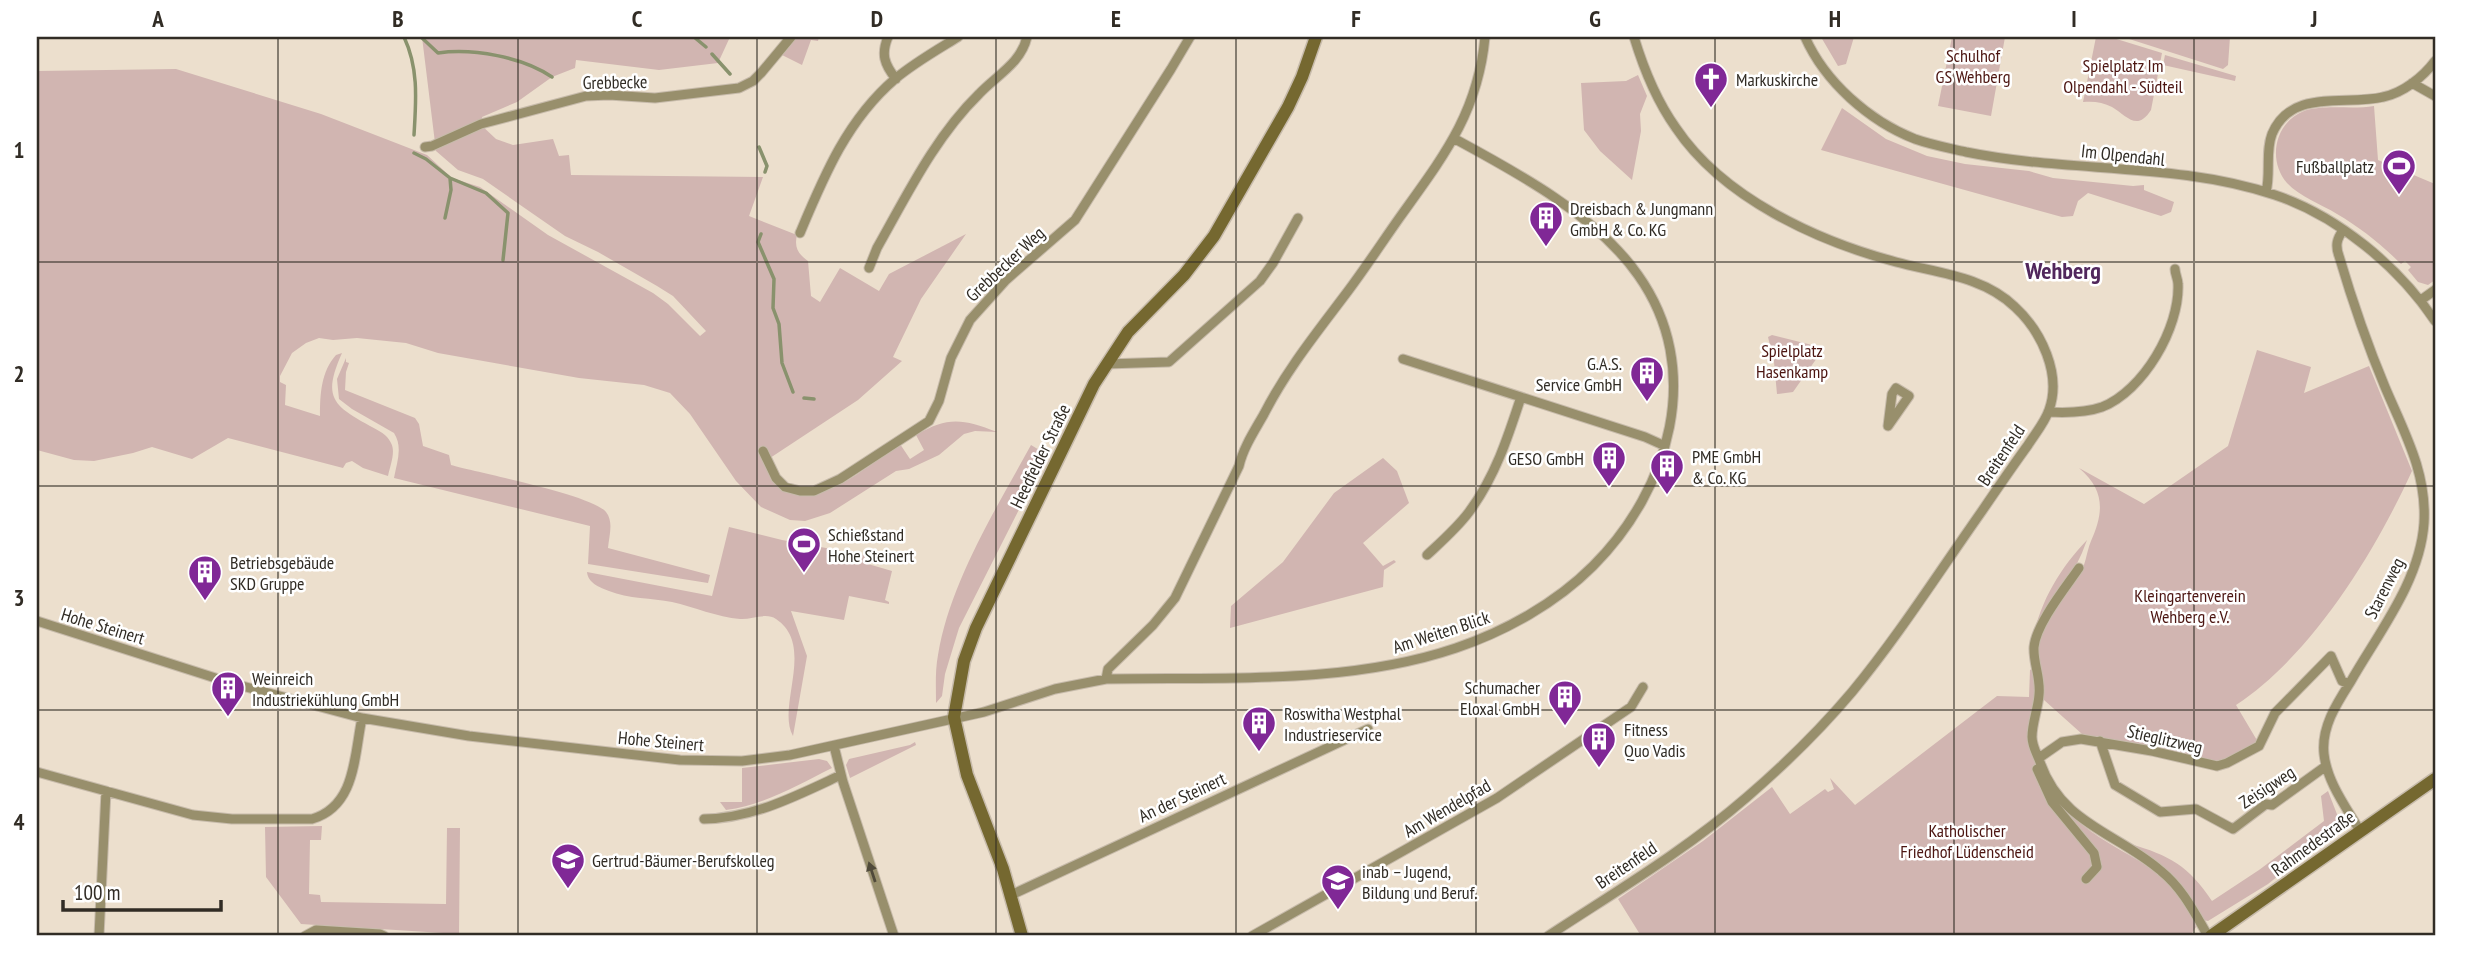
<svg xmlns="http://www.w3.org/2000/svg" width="2472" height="973" font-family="'PT Sans Narrow',sans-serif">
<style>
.green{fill:#d1b5b1}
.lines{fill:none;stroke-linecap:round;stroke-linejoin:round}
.stream{stroke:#89926d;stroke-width:3.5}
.minor-casing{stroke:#c7bbab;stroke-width:11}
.secondary-casing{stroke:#c7bbab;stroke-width:15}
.minor{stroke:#988f6c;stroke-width:9}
.secondary{stroke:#756830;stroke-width:12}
.oneway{fill:#504a3a}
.grid{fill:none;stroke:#312c25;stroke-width:2;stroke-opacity:0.55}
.labels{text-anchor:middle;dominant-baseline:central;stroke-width:5;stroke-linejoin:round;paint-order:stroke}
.park-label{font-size:18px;fill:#4c1511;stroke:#fff}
.poi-label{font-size:18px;fill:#312c25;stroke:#fff;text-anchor:start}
.street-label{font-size:18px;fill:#312c25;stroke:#fff}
.district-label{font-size:24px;font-weight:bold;fill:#51275c;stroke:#fff}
.neatline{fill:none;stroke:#312c25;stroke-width:2.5}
.grid-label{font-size:23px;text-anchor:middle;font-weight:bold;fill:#312c25}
</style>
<rect width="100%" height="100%" fill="#ecdfcd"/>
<path class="green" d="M422,37H730L718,63L659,70L576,60L575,68L552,77L517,102L482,117L483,121L479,123L496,139L513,145L553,139L559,156L569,155L571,175L763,177L749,216L797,235C794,247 798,254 808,261L811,296L820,302L840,268L879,291L889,274L966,234L921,299L893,357L902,361L858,400L767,460L783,490C792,493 800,497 810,495C842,490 873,462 900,444L910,459L924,450L916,435C948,416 963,419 997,432L975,431L964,434L939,455L909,469L896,471L830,513L805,521L790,520L761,507L736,481L690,414L670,393L644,385L579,378L438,353L406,343L357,338L333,340L319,338L306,343L292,353L280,376V382L286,385L285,405L320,416C320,394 321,372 336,355L342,353C323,396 331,405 370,426C379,431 387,434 391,443C396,452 390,466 388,476L363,468L352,461L346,463L343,468L228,438L192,459L152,447L133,453L94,461L74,460L37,450V71L176,69L321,114L427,155L452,178L480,187L548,235L653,293L668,304L700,336L706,331L673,296L657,286L598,252L565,236L483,179L458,170L436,151Z
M797,37H819L818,41L811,40L802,65L780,54Z
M1821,37H1854L1846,64L1838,66Z
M1952,37H2005L1991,116L1938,106Z
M2096,37H2110L2162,53L2151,110C2137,132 2127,116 2112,107C2103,102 2093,101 2083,102Z
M2123,37H2230L2228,65L2223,69Z
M2165,55L2236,76L2235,81L2163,65Z
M1638,75L1647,96L1640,114L1641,131L1632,180L1600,151L1584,130L1581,83L1626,81Z
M2374,106L2378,160L2435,184V280L2428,285L2418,282L2408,270L2411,267L2405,261L2401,264C2382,245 2361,228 2337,214C2321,204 2300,197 2287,183C2267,160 2275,122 2304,111C2325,104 2352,110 2374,106Z
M1842,108L1886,139L1927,156L1965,164L2029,171L2053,178L2133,186L2144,185V190L2174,202L2171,212L2161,216L2088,193L2078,201L2073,216L2062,217L1821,150Z
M1772,335L1824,348L1793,392L1777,394L1774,362L1768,337Z
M2257,350L2311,367L2304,393L2369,366L2412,471C2375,552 2312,655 2236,705L2258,742L2217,764L2082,734L2044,700L2042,702C2040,681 2033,656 2040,637C2048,614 2066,596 2078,577C2086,566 2086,553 2091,541C2104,512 2105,490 2079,468L2144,504L2228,446Z
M346,358V362L349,363L346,372L345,390L415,418L419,424L423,446L449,455L451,465C479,473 593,495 606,512C614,522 609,536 608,548L710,575L708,583L588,564L590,526L394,478C397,462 403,447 394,433L352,409L339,399L337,379Z
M1031,445L1046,454L1041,466L959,628L945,674L942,696L936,703C936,687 935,671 938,655C950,582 996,509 1031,445Z
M1383,458L1397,471L1409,503L1363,543L1383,566L1394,560L1396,562L1384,570L1383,587L1230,628L1231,606L1283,562L1334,493Z
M729,527L782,540L870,556L868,564L892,571L885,600L889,602V604L849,596L844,620L791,611L807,656L793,736C776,706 816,646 776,619C766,612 751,620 740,619C717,617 694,607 672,602C652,598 628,599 609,591C599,587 588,583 587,572L712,596Z
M2087,540C2075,575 2051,606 2033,639C2040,601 2061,567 2087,540Z
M2034,667C2035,672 2036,678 2036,683C2037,699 2025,728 2030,741C2038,764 2065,811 2084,826C2122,857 2181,871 2196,927L2192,933L2184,936H1641L1618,899L1703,841L1772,787L1790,814L1825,789L1828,792L1834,789L1830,778L1855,805L1997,696L2029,697L2030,670Z
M915,742L916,745L850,778L846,765L849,759L910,745Z
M819,759L827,761L832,768C798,785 764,805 726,810L720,802H742V768Z
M2328,791L2340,822L2337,829L2268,884L2208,921L2203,920L2195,905L2130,844C2169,855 2189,866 2212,901L2259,870L2324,821L2321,796Z
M322,826L321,840H310L309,894L320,895L321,902L446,904L447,828H460L459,934L301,924L266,877L265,827Z"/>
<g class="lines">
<path class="stream" d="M404,37C419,69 416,101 414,135
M421,37L438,53C473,48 523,57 552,77
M694,37L706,47
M712,54L730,74
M759,147L767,166L765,172
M414,153L426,159L450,178L451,190L445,218
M450,178L486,193L508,213L503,260
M761,234L758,242L774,279L773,308L779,324L782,363L793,392
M804,398L814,399"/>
<g class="minor-casing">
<path id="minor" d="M888,37C881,54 884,64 896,79
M1805,37C1825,82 1869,121 1915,139C1932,145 1949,148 1966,152C2068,173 2177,162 2275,195C2338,216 2399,267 2435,321
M2412,83L2435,96
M425,147L432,146L481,124L586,96L609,95L655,98L739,88L753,81L761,73L791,37
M2266,192C2271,173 2265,152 2272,134C2291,88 2345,106 2383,97C2403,93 2423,77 2435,61
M2343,230C2337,239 2335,245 2339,256C2352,300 2367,344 2385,387C2404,432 2427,472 2424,523C2420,581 2379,632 2351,681C2337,703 2321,727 2324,754C2327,782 2346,807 2360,831
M800,233C824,176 847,120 895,79C914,63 937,50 958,37
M869,268L877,248C907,195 935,137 979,94C997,75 1021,63 1027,37
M2421,300L2435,290
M1403,359L1645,437L1665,446
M1106,364L1169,362L1260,281L1273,263L1298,218
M1896,388L1909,396L1888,426L1892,394Z
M2048,412C2066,413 2085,413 2102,407C2143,391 2180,328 2178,284C2178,279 2175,274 2175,269
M763,451L776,478L785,487L800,491H814L840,479L929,421L939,401L951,358L970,320L1006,280L1075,220L1171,69L1190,37
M1427,555C1442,541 1457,528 1469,512C1495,477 1508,437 1521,397
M2079,568C2066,587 2036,624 2034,647C2033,663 2041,678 2039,695C2038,709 2032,723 2032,737C2032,746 2037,754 2040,762C2061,824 2118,833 2161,871C2183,889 2194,912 2208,936
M37,621L231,683L362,718L469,736L680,760L742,761L790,755L984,712L1055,689L1106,679C1221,677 1347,685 1456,648C1506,631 1556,603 1593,566C1670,489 1705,369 1638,275C1596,215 1518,173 1455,139
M1106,679L1108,669L1153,625L1175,598L1239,466C1243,448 1255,430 1264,414C1287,369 1318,331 1348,291C1366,267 1383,241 1400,217C1443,157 1478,113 1485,37
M2100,741L2115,785L2160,812L2196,809L2233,829L2266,804L2272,805L2326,766
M834,746L843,782L894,936
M2039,758L2062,742L2081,739L2152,751L2217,766L2227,763L2259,746L2275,713L2331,656L2342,681L2349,684
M2037,769L2052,802L2094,853L2097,867L2086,879
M37,772L193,815L232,819H312C356,806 354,756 362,718
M704,819C754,818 796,796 841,775
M1011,895L1368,729
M99,936L106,791
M305,936L316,930L380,934L384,936
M1252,936L1497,798L1631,707L1643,687
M1548,936C1615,892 1686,850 1747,797C1784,765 1820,730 1852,692C1899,635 1939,572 1982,511C1997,489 2012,467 2028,445C2035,434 2045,422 2049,410C2062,374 2041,331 2015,307C1983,276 1937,273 1896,262C1817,241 1723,198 1676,128C1656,100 1644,70 1634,37"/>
</g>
<g class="secondary-casing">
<path id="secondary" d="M1022,936L1003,869L967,775L954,717L964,661L976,628L1094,384L1128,332L1184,275L1214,236L1288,107L1302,77L1316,37
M2211,936L2435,779"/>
</g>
<use href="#minor" class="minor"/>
<use href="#secondary" class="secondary"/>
</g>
<defs><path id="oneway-solid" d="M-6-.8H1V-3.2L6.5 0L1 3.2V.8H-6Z" transform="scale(1.75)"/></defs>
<use class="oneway" href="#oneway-solid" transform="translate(872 872) rotate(-108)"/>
<path class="grid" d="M278,37V936M518,37V936M757,37V936M996,37V936M1236,37V936M1476,37V936M1715,37V936M1954,37V936M2194,37V936M37,262H2435M37,486H2435M37,710H2435"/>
<defs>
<g id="church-pin" transform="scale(1.75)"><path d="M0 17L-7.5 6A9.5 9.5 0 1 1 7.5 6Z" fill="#802896" stroke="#fff"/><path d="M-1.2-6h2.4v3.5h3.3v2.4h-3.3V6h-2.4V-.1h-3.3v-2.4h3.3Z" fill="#fff"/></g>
<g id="stadium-pin" transform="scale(1.75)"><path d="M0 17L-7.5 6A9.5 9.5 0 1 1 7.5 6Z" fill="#802896" stroke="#fff"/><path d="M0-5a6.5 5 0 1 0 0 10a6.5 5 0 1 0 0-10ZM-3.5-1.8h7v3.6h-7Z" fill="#fff"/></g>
<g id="building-pin" transform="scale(1.75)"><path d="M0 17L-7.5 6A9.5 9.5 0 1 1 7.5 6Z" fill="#802896" stroke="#fff"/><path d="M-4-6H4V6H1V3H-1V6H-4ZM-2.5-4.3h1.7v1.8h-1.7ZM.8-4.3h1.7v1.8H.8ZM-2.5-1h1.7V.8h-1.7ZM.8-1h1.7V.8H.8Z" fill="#fff"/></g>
<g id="school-pin" transform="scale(1.75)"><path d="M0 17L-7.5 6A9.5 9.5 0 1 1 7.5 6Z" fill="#802896" stroke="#fff"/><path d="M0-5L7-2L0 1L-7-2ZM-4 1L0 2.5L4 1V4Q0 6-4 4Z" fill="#fff"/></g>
</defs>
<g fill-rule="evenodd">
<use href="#church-pin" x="1711" y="79"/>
<use href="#stadium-pin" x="2399" y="166"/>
<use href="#building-pin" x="1546" y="218"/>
<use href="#building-pin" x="1647" y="373"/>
<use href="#building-pin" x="1609" y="458"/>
<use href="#building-pin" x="1667" y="466"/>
<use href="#stadium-pin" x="804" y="544"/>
<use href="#building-pin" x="205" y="572"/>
<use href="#building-pin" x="228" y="688"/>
<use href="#building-pin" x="1565" y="697"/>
<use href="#building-pin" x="1259" y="723"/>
<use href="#building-pin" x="1599" y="739"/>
<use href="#school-pin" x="568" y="860"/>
<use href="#school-pin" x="1338" y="881"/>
</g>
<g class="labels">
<g class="park-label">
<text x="1973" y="55">Schulhof<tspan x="1973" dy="21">GS Wehberg</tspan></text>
<text x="2123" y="65">Spielplatz Im<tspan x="2123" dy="21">Olpendahl - Südteil</tspan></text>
<text x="1792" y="350">Spielplatz<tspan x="1792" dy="21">Hasenkamp</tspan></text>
<text x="2190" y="595">Kleingartenverein<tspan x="2190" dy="21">Wehberg e.V.</tspan></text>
<text x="1967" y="830">Katholischer<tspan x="1967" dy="21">Friedhof Lüdenscheid</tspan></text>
</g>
<g class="poi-label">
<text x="1736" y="79">Markuskirche</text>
<text x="2374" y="166" text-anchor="end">Fußballplatz</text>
<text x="1570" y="208">Dreisbach &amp; Jungmann<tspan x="1570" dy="21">GmbH &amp; Co. KG</tspan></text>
<text x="1622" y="363" text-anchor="end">G.A.S.<tspan x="1622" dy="21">Service GmbH</tspan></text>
<text x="1692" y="456">PME GmbH<tspan x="1692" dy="21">&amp; Co. KG</tspan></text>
<text x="1584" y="458" text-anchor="end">GESO GmbH</text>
<text x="828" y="534">Schießstand<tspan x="828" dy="21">Hohe Steinert</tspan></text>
<text x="230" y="562">Betriebsgebäude<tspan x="230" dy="21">SKD Gruppe</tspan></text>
<text x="252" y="678">Weinreich<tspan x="252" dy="21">Industriekühlung GmbH</tspan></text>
<text x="1540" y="687" text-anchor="end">Schumacher<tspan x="1540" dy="21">Eloxal GmbH</tspan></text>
<text x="1284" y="713">Roswitha Westphal<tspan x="1284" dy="21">Industrieservice</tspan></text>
<text x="1624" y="729">Fitness<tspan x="1624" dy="21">Quo Vadis</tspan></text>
<text x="592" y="860">Gertrud-Bäumer-Berufskolleg</text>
<text x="1362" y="871">inab – Jugend,<tspan x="1362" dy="21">Bildung und Beruf.</tspan></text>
</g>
<g class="street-label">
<text transform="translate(615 82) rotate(-1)">Grebbecke</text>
<text transform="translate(2123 155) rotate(6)">Im Olpendahl</text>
<text transform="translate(1005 264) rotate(-43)">Grebbecker Weg</text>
<text transform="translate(2001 455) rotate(-56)">Breitenfeld</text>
<text transform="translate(1040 456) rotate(-64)">Heedfelder Straße</text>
<text transform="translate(2384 588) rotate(-63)">Starenweg</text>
<text transform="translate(103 626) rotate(17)">Hohe Steinert</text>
<text transform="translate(1441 632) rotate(-18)">Am Weiten Blick</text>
<text transform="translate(2165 739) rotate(13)">Stieglitzweg</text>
<text transform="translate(661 741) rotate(5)">Hohe Steinert</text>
<text transform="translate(2267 787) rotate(-33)">Zeisigweg</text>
<text transform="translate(1182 797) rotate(-25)">An der Steinert</text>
<text transform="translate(1447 808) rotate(-30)">Am Wendelpfad</text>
<text transform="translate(2313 843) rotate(-36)">Rahmedestraße</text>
<text transform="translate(1626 865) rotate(-34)">Breitenfeld</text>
</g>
<g class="district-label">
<text x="2063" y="270">Wehberg</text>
</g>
</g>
<rect width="2472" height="973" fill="none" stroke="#ffffff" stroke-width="77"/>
<path d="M63 900v10h158v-10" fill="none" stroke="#312c25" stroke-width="3.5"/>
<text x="74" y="900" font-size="21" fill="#312c25" stroke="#ffffff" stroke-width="5" paint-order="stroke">100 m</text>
<rect x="38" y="38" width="2396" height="896" class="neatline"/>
<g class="grid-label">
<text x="158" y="27">A</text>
<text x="398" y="27">B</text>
<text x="637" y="27">C</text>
<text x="877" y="27">D</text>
<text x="1116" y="27">E</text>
<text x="1356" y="27">F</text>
<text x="1595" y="27">G</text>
<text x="1835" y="27">H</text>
<text x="2074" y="27">I</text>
<text x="2314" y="27">J</text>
<text x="19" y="158">1</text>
<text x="19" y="382">2</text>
<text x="19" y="606">3</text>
<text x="19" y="830">4</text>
</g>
</svg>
